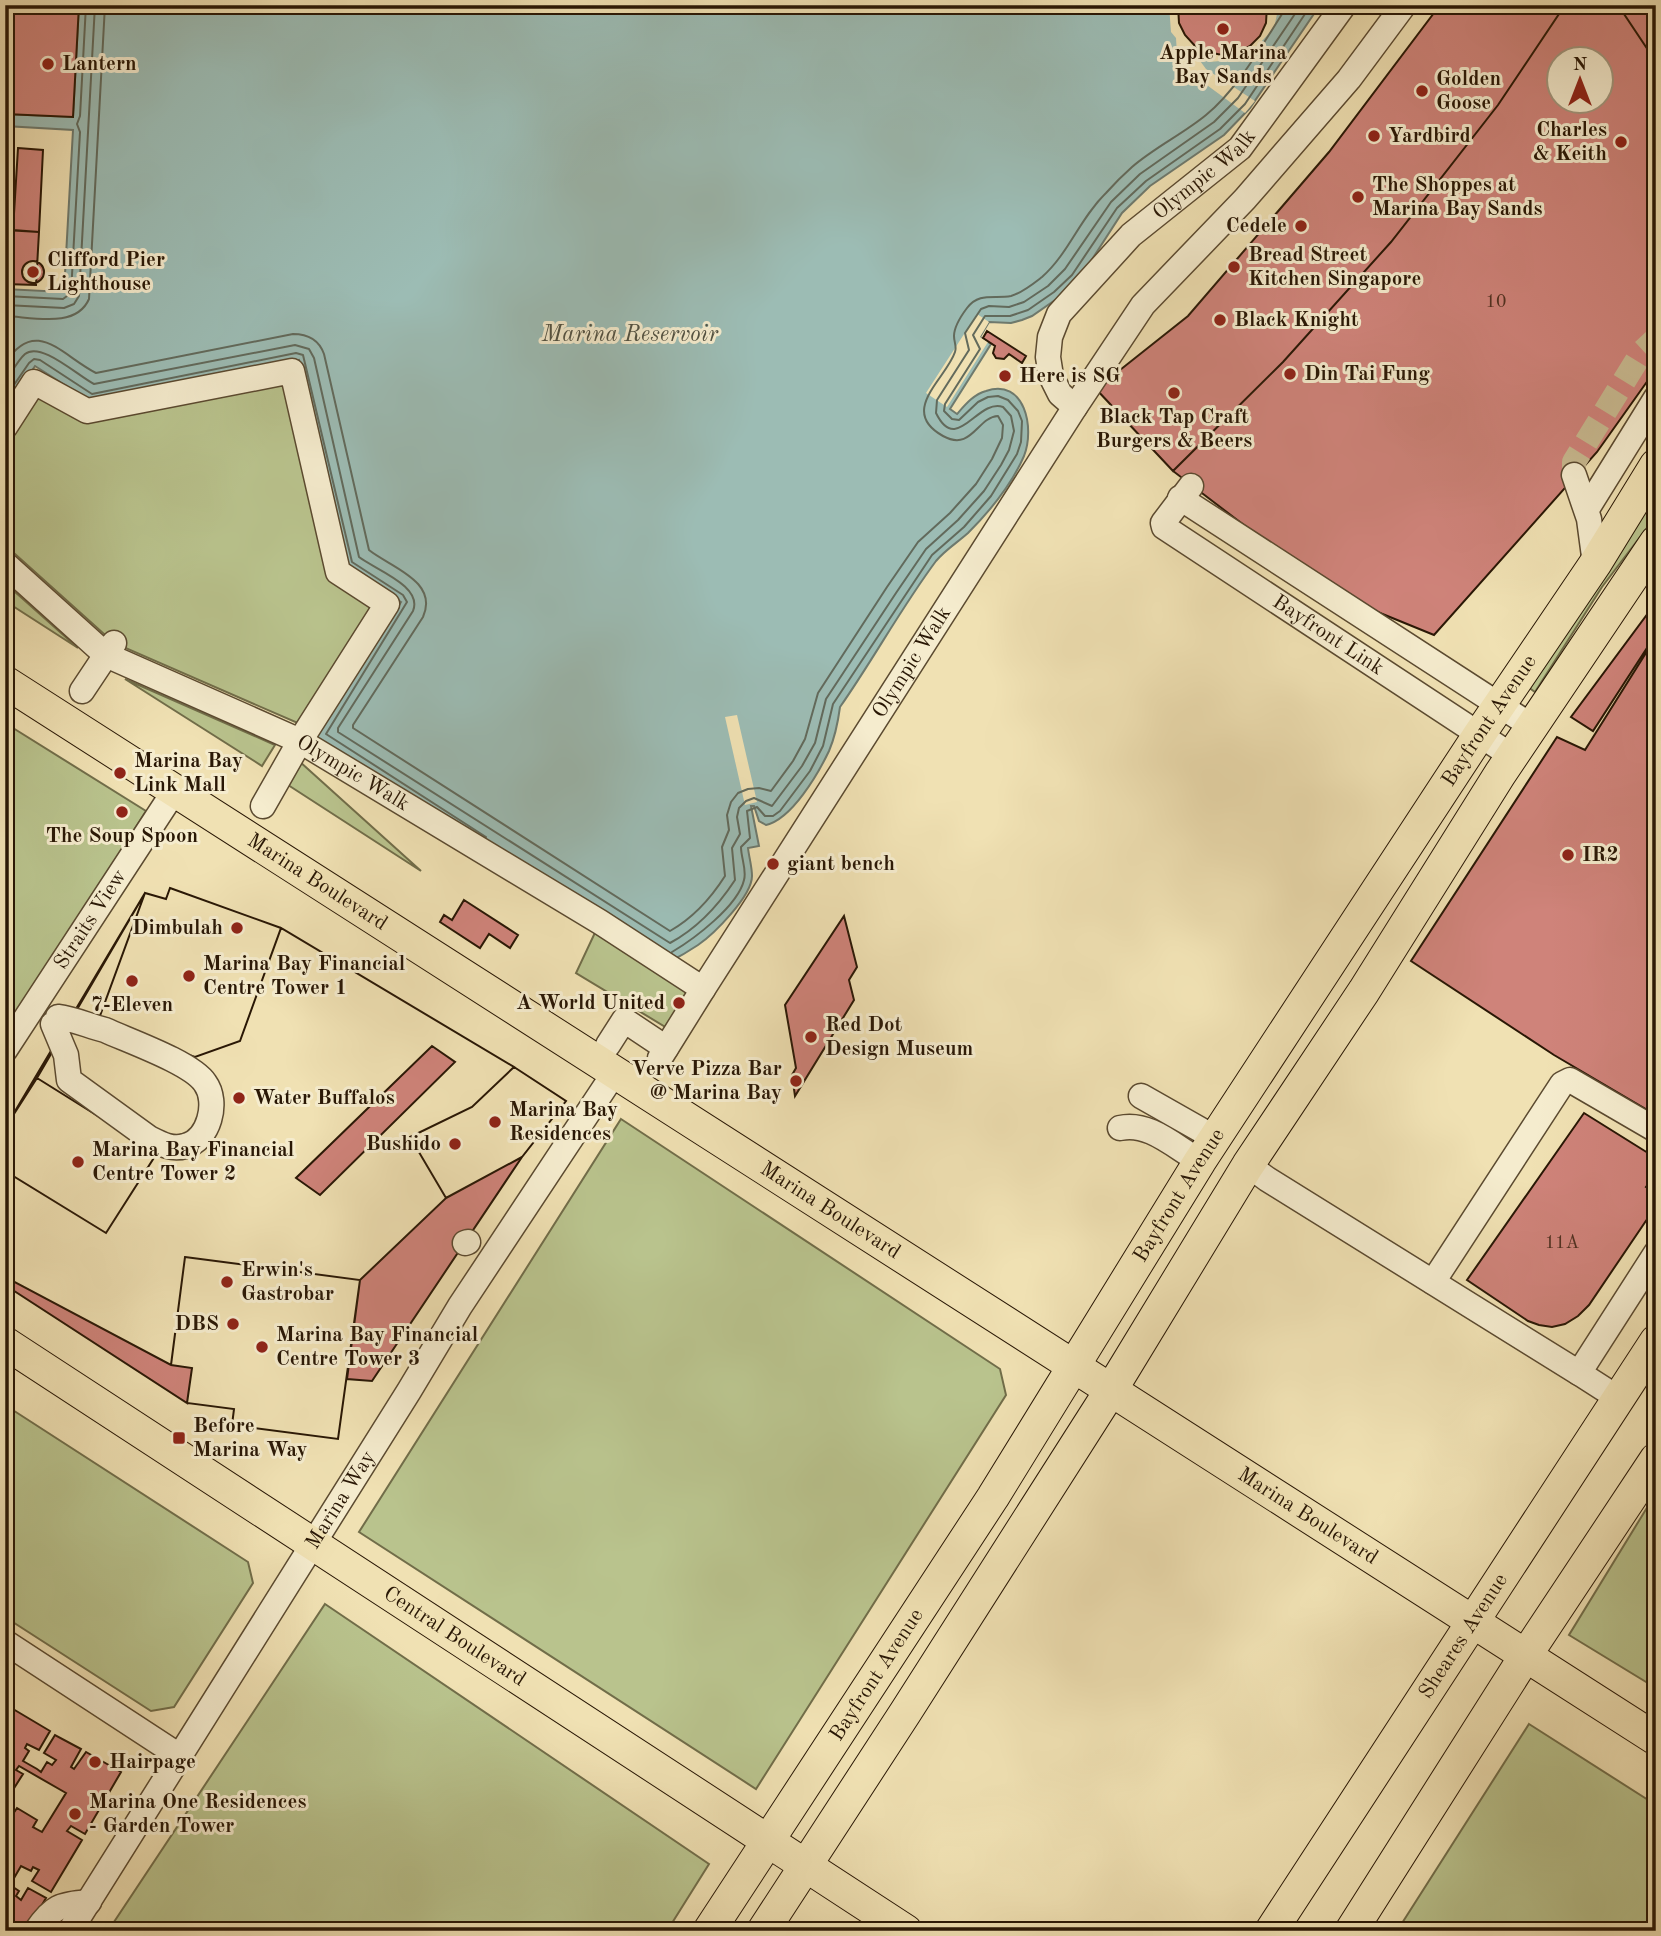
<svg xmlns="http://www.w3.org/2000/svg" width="1661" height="1936" font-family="'Old Standard TT',serif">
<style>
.green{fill:#b9c38d;stroke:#716d49;stroke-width:2}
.water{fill:#9cbcb4;stroke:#6e7a6e;stroke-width:2}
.pier{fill:#f0e1b3}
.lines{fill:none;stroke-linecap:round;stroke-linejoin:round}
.shore{stroke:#626a5c;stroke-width:2}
.building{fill:#cf837a;stroke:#291705;stroke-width:2;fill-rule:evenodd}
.minor-tunnel{stroke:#c8b990;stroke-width:24;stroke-dasharray:24 12;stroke-linecap:butt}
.minor-casing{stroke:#5b4a30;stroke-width:27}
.major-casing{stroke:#291705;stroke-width:34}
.minor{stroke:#f5ecce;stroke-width:24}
.major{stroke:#f0e1b3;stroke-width:32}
.poi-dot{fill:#8f2418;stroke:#f5ecce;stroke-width:2.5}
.labels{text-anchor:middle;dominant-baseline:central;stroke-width:6;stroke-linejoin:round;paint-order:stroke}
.number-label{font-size:18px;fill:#523222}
.poi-label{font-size:21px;font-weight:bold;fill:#291705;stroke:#f5ecce;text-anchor:start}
.street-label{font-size:21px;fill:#291705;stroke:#f5ecce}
.water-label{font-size:23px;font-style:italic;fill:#515142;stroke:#f5ecce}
</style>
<rect width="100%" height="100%" fill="#f0e1b3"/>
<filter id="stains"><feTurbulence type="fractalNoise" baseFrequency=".00286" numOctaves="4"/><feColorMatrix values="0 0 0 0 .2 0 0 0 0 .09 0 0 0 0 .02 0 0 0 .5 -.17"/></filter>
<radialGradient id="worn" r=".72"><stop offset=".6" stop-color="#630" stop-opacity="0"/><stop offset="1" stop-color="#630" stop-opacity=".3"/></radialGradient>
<path class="green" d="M286,381L376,607L300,724L114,643L5,545V445L41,391Z
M1656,487V516L1602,587L1535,692L1528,687Z
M5,583L78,648L5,601Z
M125,679L275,745L262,766Z
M5,723L146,811L5,1035Z
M299,761L421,871L285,783Z
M600,922L703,989L667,1028L576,973Z
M621,1119L1000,1369L1006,1395L756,1789L359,1532Z
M5,1405L248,1562L253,1583L174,1707L151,1711L5,1617Z
M1656,1493V1688L1569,1635Z
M325,1604L709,1864L667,1931H108Z
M1529,1724L1656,1805V1931H1397Z"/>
<path class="water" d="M79,5H1320L1250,108L1224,135L1150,186L1122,213L1089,264L1058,298L1032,316L1022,320L1011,323L989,322L980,337L991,344L950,409L957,414C965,405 974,394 986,391C1025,378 1035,428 1024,456C1012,484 990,511 968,533C958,542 945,550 936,561C901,608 873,660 840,707C838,722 835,737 829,751C818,774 792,819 766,825L759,821L754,806H751L759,846L748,848C749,857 752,867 752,876C752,896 714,934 698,945C689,951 679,957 669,962L315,736L401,602L346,567L299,360L90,401L35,366L5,411V289L64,292L73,130L5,126V114L73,117Z"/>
<path class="pier" d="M1169,5H1279L1274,28L1245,59L1209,62L1195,54L1206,69L1255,101L1245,113L1185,69L1177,55L1176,38L1171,32Z
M977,314L989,322L980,337L988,342L947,407L926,393Z
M737,715L757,802L745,805L725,717Z"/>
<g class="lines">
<path class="shore" d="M5,296L63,299L71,293L80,132L77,124L80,116L86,5
M5,305L64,308L74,304L79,296L95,5
M5,316C32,317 76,329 89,299L105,5
M5,363C36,316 61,355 96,373L293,334C308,334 319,340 324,354L369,550C390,567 439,581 423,617L353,725V728L670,931C693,918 711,898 725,876L722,847L729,830L727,815L731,802L738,793L748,789L759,788L771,791L793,761L805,739L818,693L887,587L918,542L950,513L976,484L992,459L1002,438L1003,425L998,416C977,417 972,452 943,436C898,411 946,379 955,352C957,347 954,342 954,336C954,326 961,316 967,308C979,292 994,299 1011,296C1022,293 1033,284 1042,277C1069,253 1080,218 1106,193C1114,184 1123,175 1132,167C1155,147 1183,134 1206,115C1239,88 1264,41 1288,5
M5,382C11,374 17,361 25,354C41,341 78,376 94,384L295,345L309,349L314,358L359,557C376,570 423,586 413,611L338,728V732L670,943C698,928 718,906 735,880L732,848L740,834L737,817L739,808L746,801L754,798L772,806L802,766L815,743L826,699L896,593L926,549L958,520L984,491L1001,465L1009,450L1014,431L1011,416L1003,407C977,398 957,456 936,413L937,400L969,350L965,333L981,309L989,306L1009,307L1024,302L1048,286L1065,269L1111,202L1140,174L1214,122L1238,98L1301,5
M5,398L29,363L34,359L40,360L92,394L296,353L303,355L352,562L403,595L407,602L326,734L486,837
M672,952C694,939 738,906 744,880C747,870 741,858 741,847L750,838L747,811L757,807L765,816H773L780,811L810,771L823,746L833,704L932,555L964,527L991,496L1017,454L1021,442L1022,421L1018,411L1008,400L998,396L988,397L978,402L959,420L952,419L944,411L945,404L980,349L973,335L985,316H1010L1028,310L1054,292L1072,275L1117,208L1146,181L1220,129L1245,104L1311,5"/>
</g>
<path class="building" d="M5,5H79L73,117L5,114Z
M1178,5H1267L1266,23L1260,36L1250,46L1237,53L1222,55L1208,52L1195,46L1185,35L1179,23Z
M1440,5H1565L1498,105L1391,242L1283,362L1173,471L1096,389L1188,316L1329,152Z
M1565,5H1618L1656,62V369L1597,452L1434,635L1358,604L1308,574L1173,471L1283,362L1391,242L1498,105ZM1560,60H1602V102H1560Z
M1618,5H1656V62Z
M18,148L43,150L39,232L13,230Z
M5,230L39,232L36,285L5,284Z
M22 272a11 11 0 1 1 22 0a11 11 0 1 1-22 0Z
M987,331L1026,356L1022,363L1009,354L1004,359L996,358L993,353L995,346L983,338Z
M1656,599V634L1593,731L1571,717L1654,605Z
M1656,637V1115L1554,1055L1411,961L1557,737L1585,750Z
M170,888L281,928L240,1041L195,1057L97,1024L145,893L166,899Z
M170,888L281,928L514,1067L566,1101L522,1157L446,1198L360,1280L338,1439L232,1425L234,1409L187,1403L192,1368L171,1365L5,1277V1128L145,893L166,899Z
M145,893L97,1024L195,1057L240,1041L281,928L514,1067L472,1107L410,1137L446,1198L522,1157L372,1381L347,1379L360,1280L185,1257L171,1365L192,1368L187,1403L5,1285V1171L106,1233L157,1153L37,1078Z
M464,900L518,935L510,948L489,934L480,948L440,922L444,915L452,920Z
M844,916L857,967L849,980L854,1000L795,1096L792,1075L796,1068L785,1005Z
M432,1046L455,1062L320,1195L296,1178Z
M514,1067L566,1101L522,1157L446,1198L410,1137L472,1107Z
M37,1078L157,1153L106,1233L5,1171V1128Z
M1584,1113L1656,1158V1174L1646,1187L1656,1193V1206L1589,1305L1578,1316L1565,1324L1552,1327L1539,1325L1528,1321L1467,1280Z
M185,1257L360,1280L338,1439L232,1425L234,1409L187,1403L192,1368L171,1365Z
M8,1706L50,1731L39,1750L27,1744L25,1748L29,1751L23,1761L37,1769L41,1772L47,1762L52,1765L56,1760L44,1753L55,1735L81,1749L71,1767L74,1769L86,1752L121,1772L85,1834L71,1826L67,1831L82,1840L51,1892L32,1881L39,1870L33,1867L31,1871L21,1866L10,1885L19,1891L16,1896L21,1900L28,1888L46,1898L27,1931H5V1826L17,1808L37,1820L33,1827L42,1832L66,1793L19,1766L16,1770L23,1774L11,1793L5,1790V1711Z"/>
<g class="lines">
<path class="minor-tunnel" d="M1574,475V462L1642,352L1656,339"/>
<g class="minor-casing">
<g id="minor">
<path id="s1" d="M1075,407L1060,394L1051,376L1048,357L1050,337L1059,314L1131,235L1240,148L1344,5"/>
<path d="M5,427L34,382L87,411L292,371L338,572L387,604L300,741L263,806"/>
<path d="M1574,475L1589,519L1595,564"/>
<path id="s2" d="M1191,486L1163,523L1164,527L1512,756"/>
<path d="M1180,498L1533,727"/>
<path d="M1587,509L1656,398"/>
<path id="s3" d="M5,564L106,655L300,741L600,922L703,989L1075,407L1143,305L1245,199L1349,79L1404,5"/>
<path d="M82,691L114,643"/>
<path d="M53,1024L66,1055L69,1080L149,1138C161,1144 172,1150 185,1146C209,1140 219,1102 205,1083C192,1063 129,1041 105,1030C89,1026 74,1019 58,1017"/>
<path d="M608,1045L624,1020L666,1048"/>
<path id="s4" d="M5,1050L175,790"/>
<path d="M660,1058L703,989"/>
<path d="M1141,1096L1215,1138"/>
<path d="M1120,1128C1149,1121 1176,1148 1200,1161"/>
<path d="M1248,1165L1267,1179L1579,1373L1656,1253"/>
<path d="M465,1243L468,1242"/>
<path d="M1433,1282L1562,1084L1570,1080L1656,1130"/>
<path d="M1579,1373L1618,1398"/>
<path d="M5,1642L181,1757"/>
<path d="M36,1931C53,1906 59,1905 89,1902"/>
<path id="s5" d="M70,1931L409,1391L460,1306L615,1072"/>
</g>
</g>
<g class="major-casing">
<g id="major">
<path id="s6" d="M5,682L1656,1739"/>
<path id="s7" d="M5,1343L906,1931"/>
<path id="s8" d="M709,1931L993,1497L1200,1161L1479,735L1595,564L1656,465"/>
<path d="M763,1931L905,1713L1111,1390L1248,1165L1364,991L1500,774L1656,542"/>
<path id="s9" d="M1271,1931L1656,1341"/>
<path d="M1351,1931L1526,1655L1656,1459"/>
</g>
</g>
<use href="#minor" class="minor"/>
<use href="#major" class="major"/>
</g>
<g class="poi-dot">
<circle cx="1223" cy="29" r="7"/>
<circle cx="48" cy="64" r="7"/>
<circle cx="1422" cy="91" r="7"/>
<circle cx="1374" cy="136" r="7"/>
<circle cx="1621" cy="142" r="7"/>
<circle cx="1358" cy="197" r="7"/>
<circle cx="1301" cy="226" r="7"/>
<circle cx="1234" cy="267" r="7"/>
<circle cx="33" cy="272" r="7"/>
<circle cx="1220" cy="320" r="7"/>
<circle cx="1290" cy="374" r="7"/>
<circle cx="1005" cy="376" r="7"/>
<circle cx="1174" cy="393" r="7"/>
<circle cx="120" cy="773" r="7"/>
<circle cx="122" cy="812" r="7"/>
<circle cx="1568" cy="855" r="7"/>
<circle cx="773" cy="864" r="7"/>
<circle cx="237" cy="928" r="7"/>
<circle cx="189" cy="976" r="7"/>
<circle cx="132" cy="981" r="7"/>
<circle cx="679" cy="1003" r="7"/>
<circle cx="811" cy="1037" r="7"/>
<circle cx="796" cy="1081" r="7"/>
<circle cx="239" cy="1098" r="7"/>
<circle cx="495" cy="1122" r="7"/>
<circle cx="455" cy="1144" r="7"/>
<circle cx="78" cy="1162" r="7"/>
<circle cx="227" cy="1282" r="7"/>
<circle cx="233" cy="1324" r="7"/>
<circle cx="262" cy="1347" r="7"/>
<rect x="172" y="1431" width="14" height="14" rx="3.5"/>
<circle cx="95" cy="1762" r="7"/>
<circle cx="75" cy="1814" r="7"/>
</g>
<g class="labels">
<g class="number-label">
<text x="1496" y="302">10</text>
<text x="1562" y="1243">11A</text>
</g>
<g class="poi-label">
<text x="1223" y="53" text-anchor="middle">Apple Marina<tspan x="1223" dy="24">Bay Sands</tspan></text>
<text x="62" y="64">Lantern</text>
<text x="1436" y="79">Golden<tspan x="1436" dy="24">Goose</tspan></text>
<text x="1607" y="130" text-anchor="end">Charles<tspan x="1607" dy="24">&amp; Keith</tspan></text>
<text x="1388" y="136">Yardbird</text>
<text x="1372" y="185">The Shoppes at<tspan x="1372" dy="24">Marina Bay Sands</tspan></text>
<text x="1287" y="226" text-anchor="end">Cedele</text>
<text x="1248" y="255">Bread Street<tspan x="1248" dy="24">Kitchen Singapore</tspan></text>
<text x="47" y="260">Clifford Pier<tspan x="47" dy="24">Lighthouse</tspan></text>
<text x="1234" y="320">Black Knight</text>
<text x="1304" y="374">Din Tai Fung</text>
<text x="1019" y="376">Here is SG</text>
<text x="1174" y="417" text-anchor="middle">Black Tap Craft<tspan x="1174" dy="24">Burgers &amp; Beers</tspan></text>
<text x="134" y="761">Marina Bay<tspan x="134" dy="24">Link Mall</tspan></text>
<text x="122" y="836" text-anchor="middle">The Soup Spoon</text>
<text x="1582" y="855">IR2</text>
<text x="787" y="864">giant bench</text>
<text x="223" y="928" text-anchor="end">Dimbulah</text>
<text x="203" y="964">Marina Bay Financial<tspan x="203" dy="24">Centre Tower 1</tspan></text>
<text x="665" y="1003" text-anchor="end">A World United</text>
<text x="132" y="1005" text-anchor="middle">7-Eleven</text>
<text x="825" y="1025">Red Dot<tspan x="825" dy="24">Design Museum</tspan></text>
<text x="782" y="1069" text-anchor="end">Verve Pizza Bar<tspan x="782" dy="24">@ Marina Bay</tspan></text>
<text x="253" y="1098">Water Buffalos</text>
<text x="509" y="1110">Marina Bay<tspan x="509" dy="24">Residences</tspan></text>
<text x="441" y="1144" text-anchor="end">Bushido</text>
<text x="92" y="1150">Marina Bay Financial<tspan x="92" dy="24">Centre Tower 2</tspan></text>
<text x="241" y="1270">Erwin's<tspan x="241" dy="24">Gastrobar</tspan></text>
<text x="219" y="1324" text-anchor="end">DBS</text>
<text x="276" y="1335">Marina Bay Financial<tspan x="276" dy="24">Centre Tower 3</tspan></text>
<text x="193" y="1426">Before<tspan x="193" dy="24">Marina Way</tspan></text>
<text x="109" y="1762">Hairpage</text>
<text x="89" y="1802">Marina One Residences<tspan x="89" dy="24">- Garden Tower</tspan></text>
</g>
<g class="street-label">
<text stroke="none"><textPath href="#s1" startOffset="306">Olympic Walk</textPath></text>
<text stroke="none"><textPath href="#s2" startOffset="247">Bayfront Link</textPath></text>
<text stroke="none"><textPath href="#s3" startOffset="1209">Olympic Walk</textPath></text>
<text stroke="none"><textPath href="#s8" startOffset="1440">Bayfront Avenue</textPath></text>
<text stroke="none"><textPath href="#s3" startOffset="410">Olympic Walk</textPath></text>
<text stroke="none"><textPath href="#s6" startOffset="371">Marina Boulevard</textPath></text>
<text stroke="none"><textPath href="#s4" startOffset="156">Straits View</textPath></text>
<text stroke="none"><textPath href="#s8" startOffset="873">Bayfront Avenue</textPath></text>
<text stroke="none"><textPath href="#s6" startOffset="980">Marina Boulevard</textPath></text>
<text stroke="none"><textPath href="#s5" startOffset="509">Marina Way</textPath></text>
<text stroke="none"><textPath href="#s6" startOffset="1547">Marina Boulevard</textPath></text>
<text stroke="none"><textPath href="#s9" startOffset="352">Sheares Avenue</textPath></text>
<text stroke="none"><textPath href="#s7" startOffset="537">Central Boulevard</textPath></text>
<text stroke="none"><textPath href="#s8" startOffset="306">Bayfront Avenue</textPath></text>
</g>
<g class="water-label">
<text x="630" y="334">Marina Reservoir</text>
</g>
</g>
<rect width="1661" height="1936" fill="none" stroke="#f0e1b3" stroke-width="28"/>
<rect x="7" y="7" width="1647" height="1922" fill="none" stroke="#291705" stroke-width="3.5"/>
<rect x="14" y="14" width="1633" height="1908" fill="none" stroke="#291705" stroke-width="2"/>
<g transform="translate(1580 80)"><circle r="33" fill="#f5ecce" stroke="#a3977e" stroke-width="2"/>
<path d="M0-5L12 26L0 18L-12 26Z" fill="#8f2418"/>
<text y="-10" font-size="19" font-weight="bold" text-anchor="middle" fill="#291705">N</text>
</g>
<rect width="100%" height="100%" filter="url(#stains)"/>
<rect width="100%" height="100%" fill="url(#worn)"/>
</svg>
